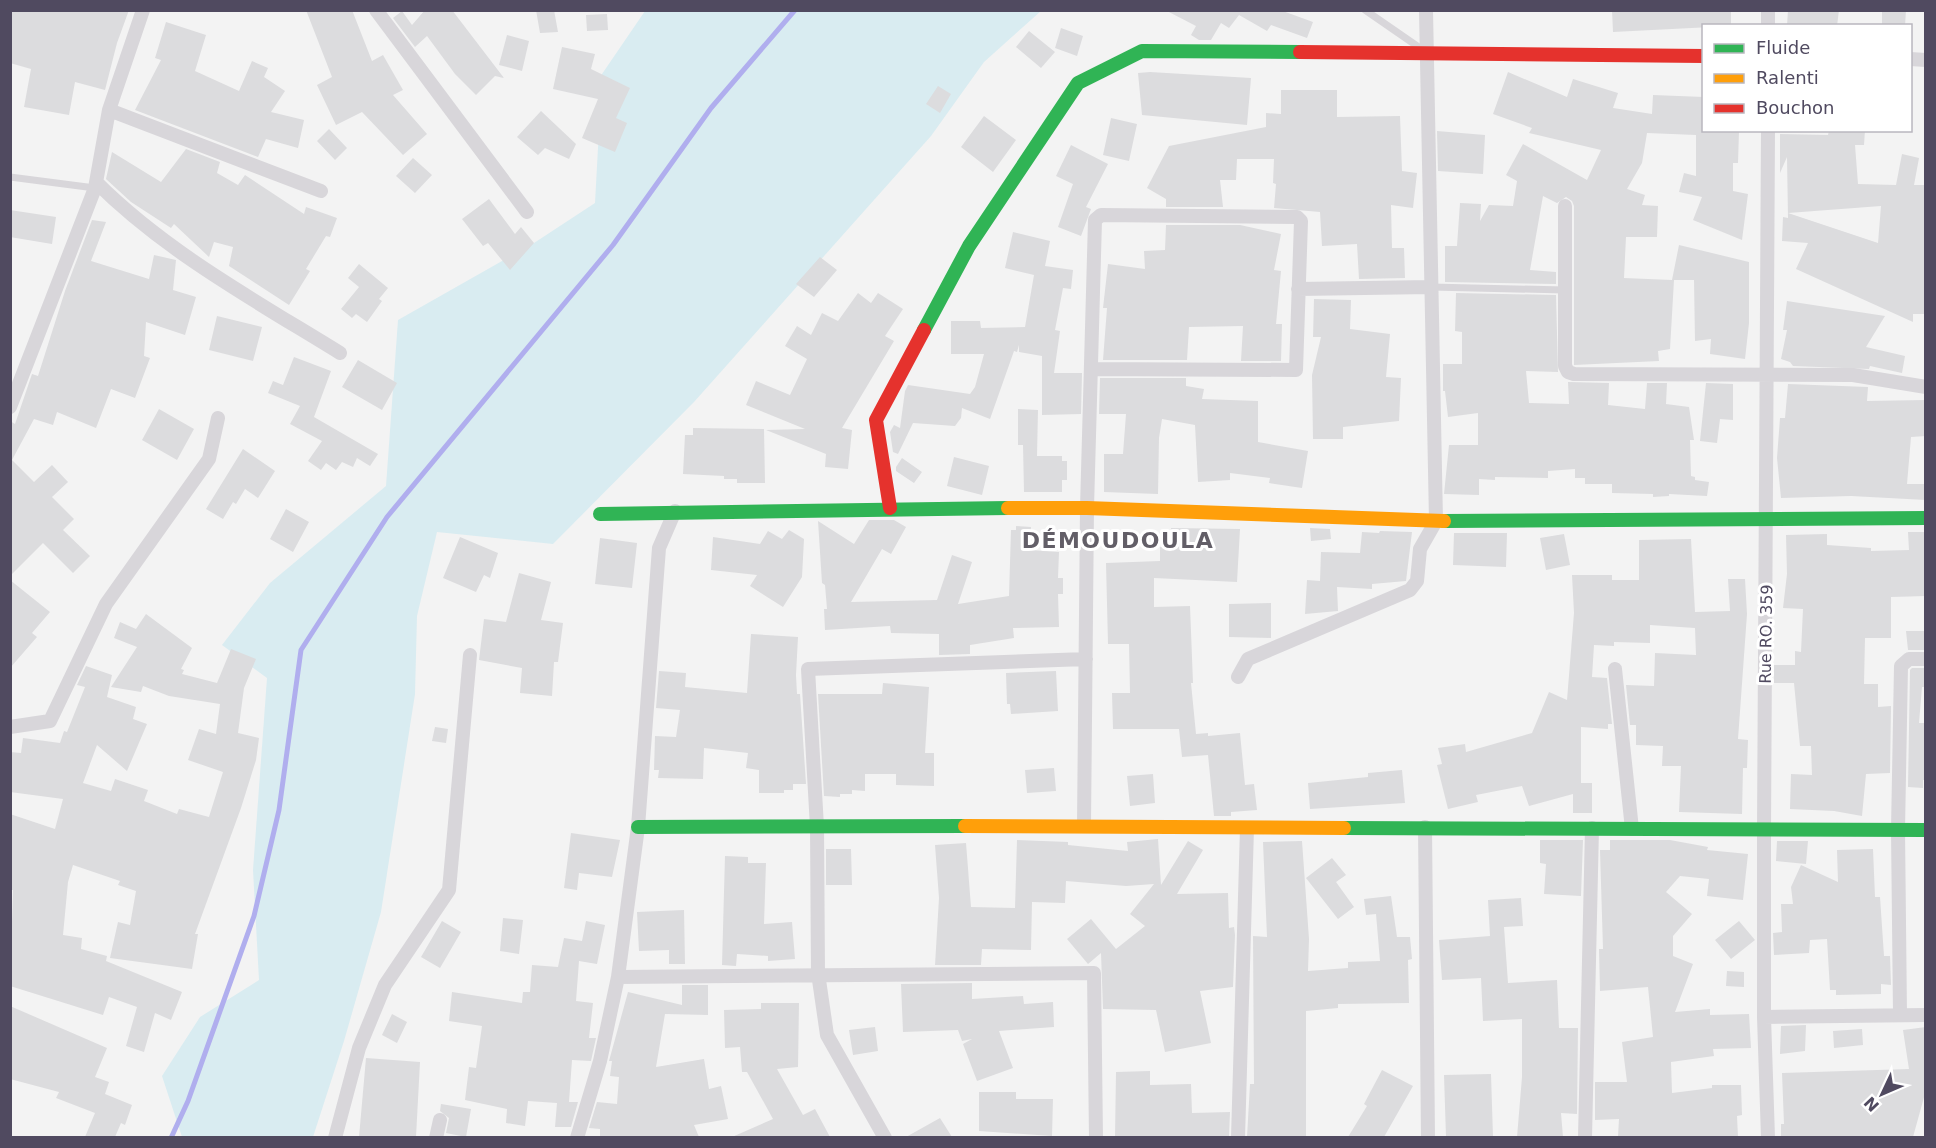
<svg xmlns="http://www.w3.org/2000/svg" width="1936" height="1148" font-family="'DejaVu Sans',sans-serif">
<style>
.green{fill:#d9ecf1}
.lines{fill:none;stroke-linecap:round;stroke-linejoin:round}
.stream{stroke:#b0aeee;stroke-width:5}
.building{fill:#dcdcde;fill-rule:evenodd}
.lane{stroke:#d8d6da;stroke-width:7}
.street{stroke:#d8d6da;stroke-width:14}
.fast{stroke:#30b455;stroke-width:14}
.slow{stroke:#ff9f0a;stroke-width:14}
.jam{stroke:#e5322d;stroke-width:14}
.labels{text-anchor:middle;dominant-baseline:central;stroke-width:6;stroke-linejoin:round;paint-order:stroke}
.street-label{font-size:16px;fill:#504a60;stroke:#fff}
.district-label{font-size:22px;font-weight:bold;letter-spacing:1.5px;fill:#625e67;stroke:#fff}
</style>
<rect width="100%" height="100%" fill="#f3f3f3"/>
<path class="green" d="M645,11H1041L984,62L931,136L694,402L553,544L437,532L417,616L415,694L381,912L344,1041L313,1137H182L162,1076L200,1017L259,980L253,870L267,678L222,645L270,583L386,486L398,320L534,243L595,203L602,74Z"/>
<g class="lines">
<path class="stream" d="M171,1138L188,1101L254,916L279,810L301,650L387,517L613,245L711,108L795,10"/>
</g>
<path class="building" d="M10,10H129L117,43L105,90L75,82L69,115L24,107L31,69L10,63Z
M306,10H352L372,61L383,55L403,90L393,95L427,134L403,155L362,112L336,125L317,85L332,77Z
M425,10H452L504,78L495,76L476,95L455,74L427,36L415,47L393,18L402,11L412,25Z
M536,10H554L558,32L540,33Z
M1165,10H1280L1313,22L1307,38L1271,25L1267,31L1239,15L1229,28L1221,23L1211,40H1199L1191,35L1196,26Z
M1612,10H1731V26L1613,32Z
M1788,10H1839L1837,26H1787Z
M1882,10H1906L1905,26H1882Z
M607,14L608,30L587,31L586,15Z
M166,22L206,35L195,71L239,91L252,61L268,68L264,77L285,91L271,112L304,120L298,148L266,139L258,157L135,110L161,60L155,58Z
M1061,28L1083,36L1077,56L1055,48Z
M1029,31L1055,52L1041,68L1016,47Z
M507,35L529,41L522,71L499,65Z
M562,47L595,54L591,69L630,88L616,118L627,123L615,152L582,138L598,99L553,89Z
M1150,72L1251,78L1247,125L1142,115L1138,73Z
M1508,72L1567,97L1573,79L1618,93L1613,108L1652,114L1653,95L1704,97V130L1739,131L1738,163H1733V191L1748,194L1742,240L1693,220L1702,197L1679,192L1684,173L1696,176V135L1647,133L1642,163L1627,189L1645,195L1642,205L1658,206L1657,237H1626L1624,278L1672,280L1679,245L1749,262V323L1745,359L1710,354L1711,339L1695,341L1694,280H1674L1670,349L1658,351L1659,361L1574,365V206L1572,201L1566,197L1557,203L1543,196L1530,270L1556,272V284L1445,282V246H1457L1460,203L1481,204L1480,221L1489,205L1513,206L1517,181L1506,175L1523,144L1587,180L1601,150L1529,133L1532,128L1493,114Z
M938,86L951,94L940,113L926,104Z
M1281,90H1337V117L1400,116L1402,171L1417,173L1413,208L1391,205L1392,248H1404L1405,278L1359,279L1357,244L1322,246L1320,212L1274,208L1276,184L1273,183L1274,159H1237L1236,180H1220L1223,207H1166V199L1147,188L1169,146L1266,127V113L1281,114Z
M541,111L576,144L569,159L545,148L538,155L517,137Z
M984,116L1016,140L993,172L961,147Z
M1111,118L1137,124L1129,161L1103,155Z
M329,129L347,148L335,160L317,141Z
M1829,130H1865L1864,145H1855L1858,184L1896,185L1902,154L1919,158L1914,185H1926V314H1913V322L1796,269L1808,243L1782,241L1783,217L1788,218L1787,157L1780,173V134L1828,135ZM1881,206L1878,243L1788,213Z
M1437,131L1485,135L1483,174L1438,171Z
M1071,145L1108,164L1086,207L1091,209L1081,236L1058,227L1073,184L1056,176Z
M186,149L220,162L217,173L238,185L245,175L304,214L306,207L337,218L330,237L326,236L306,269L310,271L289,305L229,266L233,247L214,242L209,257L174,224L171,228L131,202L106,179L112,152L161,182Z
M413,158L432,175L415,193L396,176Z
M489,199L515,234L521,227L534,243L510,270L488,243L483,246L462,219Z
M10,210L56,217L52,244L10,237Z
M92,220L106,222L91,261L149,279L154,255L176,260L173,290L196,297L185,335L146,322L144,356L150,358L135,398L111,389L96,428L57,412L53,425L34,419L12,460L34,482L52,465L68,482L52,497L74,519L63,530L90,556L73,573L43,543L10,576V421L15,424L32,374L38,376L65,291Z
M1166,225H1240L1281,234L1274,270L1281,271L1276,324H1282L1281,361H1241L1243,326L1189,327L1187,360H1103L1107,308H1103L1108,264L1145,269L1144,251L1165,250Z
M1013,232L1050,241L1045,266L1073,270L1071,289L1063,288L1055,330L1060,331L1054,373H1082L1081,414L1042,415V356L1019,352V345L1017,352L1014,351L990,419L962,408L961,418L955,426L913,423L898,454L893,452L890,432L894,425L900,428L905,391L908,385L970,394L975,387L984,354H951V321H980L981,328L1025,327L1034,275L1005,268Z
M820,257L837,270L814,297L796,284Z
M359,264L388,288L379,299L382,301L367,322L356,314L352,318L341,309L359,287L348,278Z
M858,293L871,303L878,293L903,309L885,336L894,341L842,428L852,430L848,469L825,467L826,454L766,430L805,429L746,405L756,381L790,395L807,359L785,346L797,326L811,335L822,313L838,321Z
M1456,293L1556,295L1558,372L1526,371L1529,403L1569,404L1568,382L1609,383L1608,405L1645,409L1647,383H1667L1666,404L1689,407L1694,440H1690L1691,476L1695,477V480L1709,482L1707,496L1669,494V496L1653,497V494L1612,493V484H1585V478H1575V469L1548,471V478L1495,477V480L1479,479V495L1444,494L1449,445H1478V413L1448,417L1445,391H1443V364H1462V332L1455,331Z
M1314,299L1351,300L1350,329L1390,334L1386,377L1401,378L1399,421L1343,427V439H1313L1312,375L1321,337H1313Z
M1787,301L1885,316L1866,347L1905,356L1902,373L1870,366L1869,369L1793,366L1790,362L1781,359L1787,330H1783Z
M217,316L262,327L253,361L209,350Z
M294,357L331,371L314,417L378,454L370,466L357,458L353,467L342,462L336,470L326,463L321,470L308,461L322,441L290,424L300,406L268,393L273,381L283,385Z
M358,360L397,383L382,410L342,387Z
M1100,378H1186V386L1204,389L1202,399L1258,401V442L1308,451L1302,488L1269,483L1270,478L1230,473V480L1198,482L1195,425L1162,419L1159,438L1158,494L1104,492V454H1123L1126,414H1099Z
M1706,383L1733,384V420L1720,419L1717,443L1700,441Z
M1788,384L1868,387L1867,401L1926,400V436L1911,437L1907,484H1926V500L1851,496L1781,498L1777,458L1780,418H1785Z
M159,409L194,429L177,460L142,440Z
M1018,409L1038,410L1037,456H1062V461H1067V480H1062V492H1024L1023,445H1018Z
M693,428L764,429L765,483H737V479H724V476L683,474L685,435H693Z
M243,449L275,471L258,498L245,489L236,504L233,502L223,519L206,509Z
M954,457L989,466L982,495L947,486Z
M902,458L922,472L914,483L896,471V467Z
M286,509L309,522L293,552L270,539Z
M869,520H894L906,527L891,554L882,549L851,602L937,600L952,555L972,562L958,604L1009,596L1011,530H1016V526L1031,527L1029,550L1059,552L1058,578H1063V594H1058L1059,627L1013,628L1014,638L970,645V654L939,655V634L891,633L890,626L825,630L824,609H827L825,585L822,583L818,521L854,544Z
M1171,528L1240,529L1237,582L1154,578V607L1190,606L1193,683H1191L1196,734L1208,733V736L1240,733L1245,785L1254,784L1257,810L1231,812V816H1214L1208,755L1182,757L1179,729H1113L1112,693H1130L1129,644H1108L1106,563L1160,561V547L1170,548Z
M1310,528L1330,529L1331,539L1311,541Z
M789,530L804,539L802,577L783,607L750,586L757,575L711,570L713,537L760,544L768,531L782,539Z
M1380,531L1412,532L1406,581L1372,584V589L1337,587L1338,611L1305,614L1307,580L1320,581L1321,552L1360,553L1362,532L1379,533Z
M1908,532H1926V596L1891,597V638H1865L1864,684H1878V707L1891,706L1890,773L1866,774L1862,816L1834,811L1790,809L1791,774L1812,775L1811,746H1800L1794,683H1774V665H1795V651L1801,652L1803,609L1783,608L1787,574L1786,535L1827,534V545L1871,548V551L1909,550Z
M1454,533H1507L1506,567L1453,565Z
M1564,534L1570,565L1546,570L1540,538Z
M460,537L498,553L490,578L484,575L476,592L443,578Z
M600,538L637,543L632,588L595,584Z
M1691,539L1695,612L1730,611L1728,579H1745L1747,614L1738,739L1748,740L1747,768H1743L1742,814L1679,812L1681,766H1662L1663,746L1636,745V725H1630L1626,685L1654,686L1655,653L1696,655L1695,628L1650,625V643L1614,642V646L1594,645L1592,677L1607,678L1612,724H1608V729L1581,727V783H1592V813H1573V794L1529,806L1522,786L1476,795L1478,802L1448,809L1437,765L1442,764L1438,748L1465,744L1466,752L1532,733L1549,692L1567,700L1574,613L1572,575H1612V580H1639V540Z
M519,573L551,582L541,620L563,623L558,662H554L552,696L520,693L522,668L479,660L484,619L506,622Z
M10,580L50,612L32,633L37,637L10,668Z
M1271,603V638L1229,637V604Z
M146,614L192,648L181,669L184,670L182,674L217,683L231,649L256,659L244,688L238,733L259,738L256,760L241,808L195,934H198L192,969L110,958L118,922L130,925L136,891L118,885L120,881L73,865L68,882L63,935L82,938L81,949L107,956L106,961L182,992L171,1020L155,1013L144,1052L126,1046L137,1007L109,997L103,1015L10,986L13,890H10V814L55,829L63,799L10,792V752L21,753L23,738L60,743L64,731L67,732L85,687L77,685L86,666L112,675L107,697L136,707L133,719L147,724L127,771L97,745L83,783L111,791L115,779L148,790L144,801L177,814L179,809L209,817L223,772L188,760L199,729L216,734L220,704L169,696L143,686L141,692L111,687L137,647L114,638L120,622L136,629Z
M1906,631H1926V650H1908Z
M751,634L798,637L796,675L797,694H800L806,784H793V790H784V793H759V770L746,768L748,753L704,748L703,779L658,778L659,770H654L655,736L676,737L680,710L656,708L659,671L686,673L685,687L747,693Z
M1912,668H1926V687H1922L1919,723H1926V780H1923V788L1908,787L1910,670Z
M1056,671L1058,711L1011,714L1010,704H1007L1006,673Z
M883,683L929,687L925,753H934V786L896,785V774H865V791L852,790V794H840V797L824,796L818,694H882Z
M435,727L448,729L446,743L432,741Z
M1054,768L1056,791L1027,793L1025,770Z
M1402,770L1405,803L1310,809L1308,783L1368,777V773Z
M1153,774L1155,803L1130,806L1127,776Z
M571,833L620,840L612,877L579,873L577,890L564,888Z
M1158,839L1161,885L1188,841L1203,850L1177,894L1228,893L1229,928L1234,927L1235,935L1233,987L1200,991L1211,1043L1165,1052L1156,1010L1103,1009L1101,953L1088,964L1067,939L1091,919L1116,949L1145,926L1130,914L1154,884L1126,886L1066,881L1065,903L1032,902L1031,950L982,949L981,965H935L939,898L935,845L966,843L971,907L1015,908L1017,840L1068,842V845L1128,851L1127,842Z
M1540,840H1583L1581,896L1544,894L1546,864L1540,863Z
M1610,840H1670L1708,847L1707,850L1748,854L1743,900L1707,896L1709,879L1680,876L1666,892L1692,914L1673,936V956L1693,964L1675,1012L1710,1009V1015L1749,1014L1751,1048L1713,1049L1714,1056L1671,1062L1672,1093L1712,1088V1085H1741L1742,1115L1737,1116L1738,1137H1618L1619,1119L1595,1120V1082H1627L1622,1042L1653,1037L1648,987L1600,991L1599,949H1603L1600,850H1610Z
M1302,841L1309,939L1308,971L1348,968V962L1380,961L1376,914L1366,915L1364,899L1391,896L1397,937H1410L1412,959L1408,960L1409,1003L1338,1004V1008L1306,1011V1137H1247L1250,1084H1254L1253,936L1267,937L1263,842Z
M1777,841H1808L1806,864L1776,861Z
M826,849H851L852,885H826Z
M1873,849L1875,897H1880L1884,956H1890L1891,985L1881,984V994L1836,995V990H1830L1827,939L1810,940L1809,953L1774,955L1773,933L1782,932L1781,904H1793L1791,887L1801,865L1838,882L1837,850Z
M725,856L748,857V863H766L764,924L792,922L795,959L768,961V956L737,954L736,966L722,965Z
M1332,858L1346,875L1336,882L1354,907L1338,919L1306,878Z
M1521,898L1523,926L1504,927L1508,983L1557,980L1559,1028H1578L1577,1114L1561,1113L1563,1137H1517L1522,1077V1019L1483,1021L1481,978L1442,980L1439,940L1490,936L1488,900Z
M684,910L685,964H669V950L639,951L637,912Z
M503,918L523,920L519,954L500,951Z
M442,921L461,932L440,968L421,957Z
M586,921L605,925L597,964L579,961L576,1001L593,1003L589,1038H596L591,1061L572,1060L569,1102H578L571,1127H555L557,1103L528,1101L525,1126L506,1123L507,1109L465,1100L469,1067L476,1068L482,1026L449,1021L452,992L522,1003L523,992H530L532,965L558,967L564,938L582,941Z
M1739,921L1755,940L1731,959L1715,940Z
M1727,971L1744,972V987L1726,986Z
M972,983V999L1023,996L1024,1004L1053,1002L1054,1027L999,1031L1013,1068L977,1081L963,1044L972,1039L962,1041L958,1030L903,1032L901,984Z
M682,985H708V1015L665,1014L656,1067L704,1059L709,1089L721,1086L728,1119L694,1125L699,1137H600V1129L589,1128L597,1102L617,1104L619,1077L610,1076L612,1061H609L628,992L682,1005Z
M761,1003H799L798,1067L777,1069L803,1115L815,1109L830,1137H732L773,1119L747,1072H742L740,1047L725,1048L724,1010L761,1009Z
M10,1006L107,1048L95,1077L109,1082L105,1094L132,1105L125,1125L121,1123L115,1137H85L95,1113L56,1098L59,1092L10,1079Z
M392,1014L407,1022L397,1043L382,1035Z
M1806,1025L1805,1051L1780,1054L1781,1026Z
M875,1027L878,1051L853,1055L849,1030Z
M1926,1027V1090L1913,1137H1781V1124H1784L1782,1073L1909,1069L1903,1030Z
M1862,1029L1863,1045L1834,1048L1833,1031Z
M366,1058L420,1062L416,1137H359Z
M1382,1070L1413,1086L1384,1137H1348L1367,1106L1364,1104Z
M1150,1071V1085L1191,1084L1192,1113L1230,1112L1229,1137H1115L1116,1072Z
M1491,1074L1493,1137H1446L1444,1075Z
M979,1092H1016V1099H1053L1052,1136L979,1131Z
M441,1104L471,1109L466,1137L446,1133L449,1118L440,1111Z
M940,1118L952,1137H906Z"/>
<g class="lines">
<path class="lane" d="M1365,10L1420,48
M10,177L95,188
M1431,287L1564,290"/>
<path class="street" d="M376,10L527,212
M1768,10V26
M1910,59L1926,60
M109,110L321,191
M96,182C166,252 256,301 340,353
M1565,206V366L1568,372L1574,374L1853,375L1926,387
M1298,289L1431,287
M10,407L95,188L109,110L143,10
M1615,669L1632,829
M1238,677L1248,659L1410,590L1417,581L1420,549L1436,521L1426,10
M10,727L50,721L106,604L209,459L218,418
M1084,825L1087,508L1095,220L1101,215L1297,217L1301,221L1296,370L1091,369
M1425,827L1428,1138
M618,977L1094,973L1096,1138
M1900,1015L1898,830L1901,666L1909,659H1926
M1764,1017L1926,1015
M335,1138L359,1048L385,985L449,890L470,655
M436,1138L440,1120
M577,1138L600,1061L618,977L638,827L659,548L675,511
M885,1138L827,1035L818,973L817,827L808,669L1086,659
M1238,1138L1247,828
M1585,1138L1592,828
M1768,1138L1764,1017V830L1768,130"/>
<path class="fast" d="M924,330L969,246L1078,83L1142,51L1300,52
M600,514L1008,508
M1444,521L1926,518
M638,827L965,826
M1344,828L1926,830"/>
<path class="slow" d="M1008,508H1087L1444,521
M965,826L1344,828"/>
<path class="jam" d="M1300,52L1704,56
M890,508L876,420L924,330"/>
</g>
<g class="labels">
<g class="street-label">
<text transform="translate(1766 634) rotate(-89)">Rue RO. 359</text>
</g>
<g class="district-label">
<text x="1118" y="540">DÉMOUDOULA</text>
</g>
</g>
<rect width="1936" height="1148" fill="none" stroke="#504a60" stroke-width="24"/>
<rect x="1702" y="24" width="210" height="108" fill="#ffffff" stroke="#b9b7bf" stroke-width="1.5"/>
<rect x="1714" y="44" width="30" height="9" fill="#30b455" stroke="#b9b7bf" stroke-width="1.5"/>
<text x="1756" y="54" font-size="18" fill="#504a60">Fluide</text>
<rect x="1714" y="74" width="30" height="9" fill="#ff9f0a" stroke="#b9b7bf" stroke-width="1.5"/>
<text x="1756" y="84" font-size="18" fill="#504a60">Ralenti</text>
<rect x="1714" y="104" width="30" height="9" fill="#e5322d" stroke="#b9b7bf" stroke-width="1.5"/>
<text x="1756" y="114" font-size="18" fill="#504a60">Bouchon</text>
<g transform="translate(1882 1094) rotate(226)" stroke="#ffffff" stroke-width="4.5" paint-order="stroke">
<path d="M0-4.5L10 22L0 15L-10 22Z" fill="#504a60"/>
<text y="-9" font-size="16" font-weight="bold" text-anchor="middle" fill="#504a60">N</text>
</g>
</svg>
